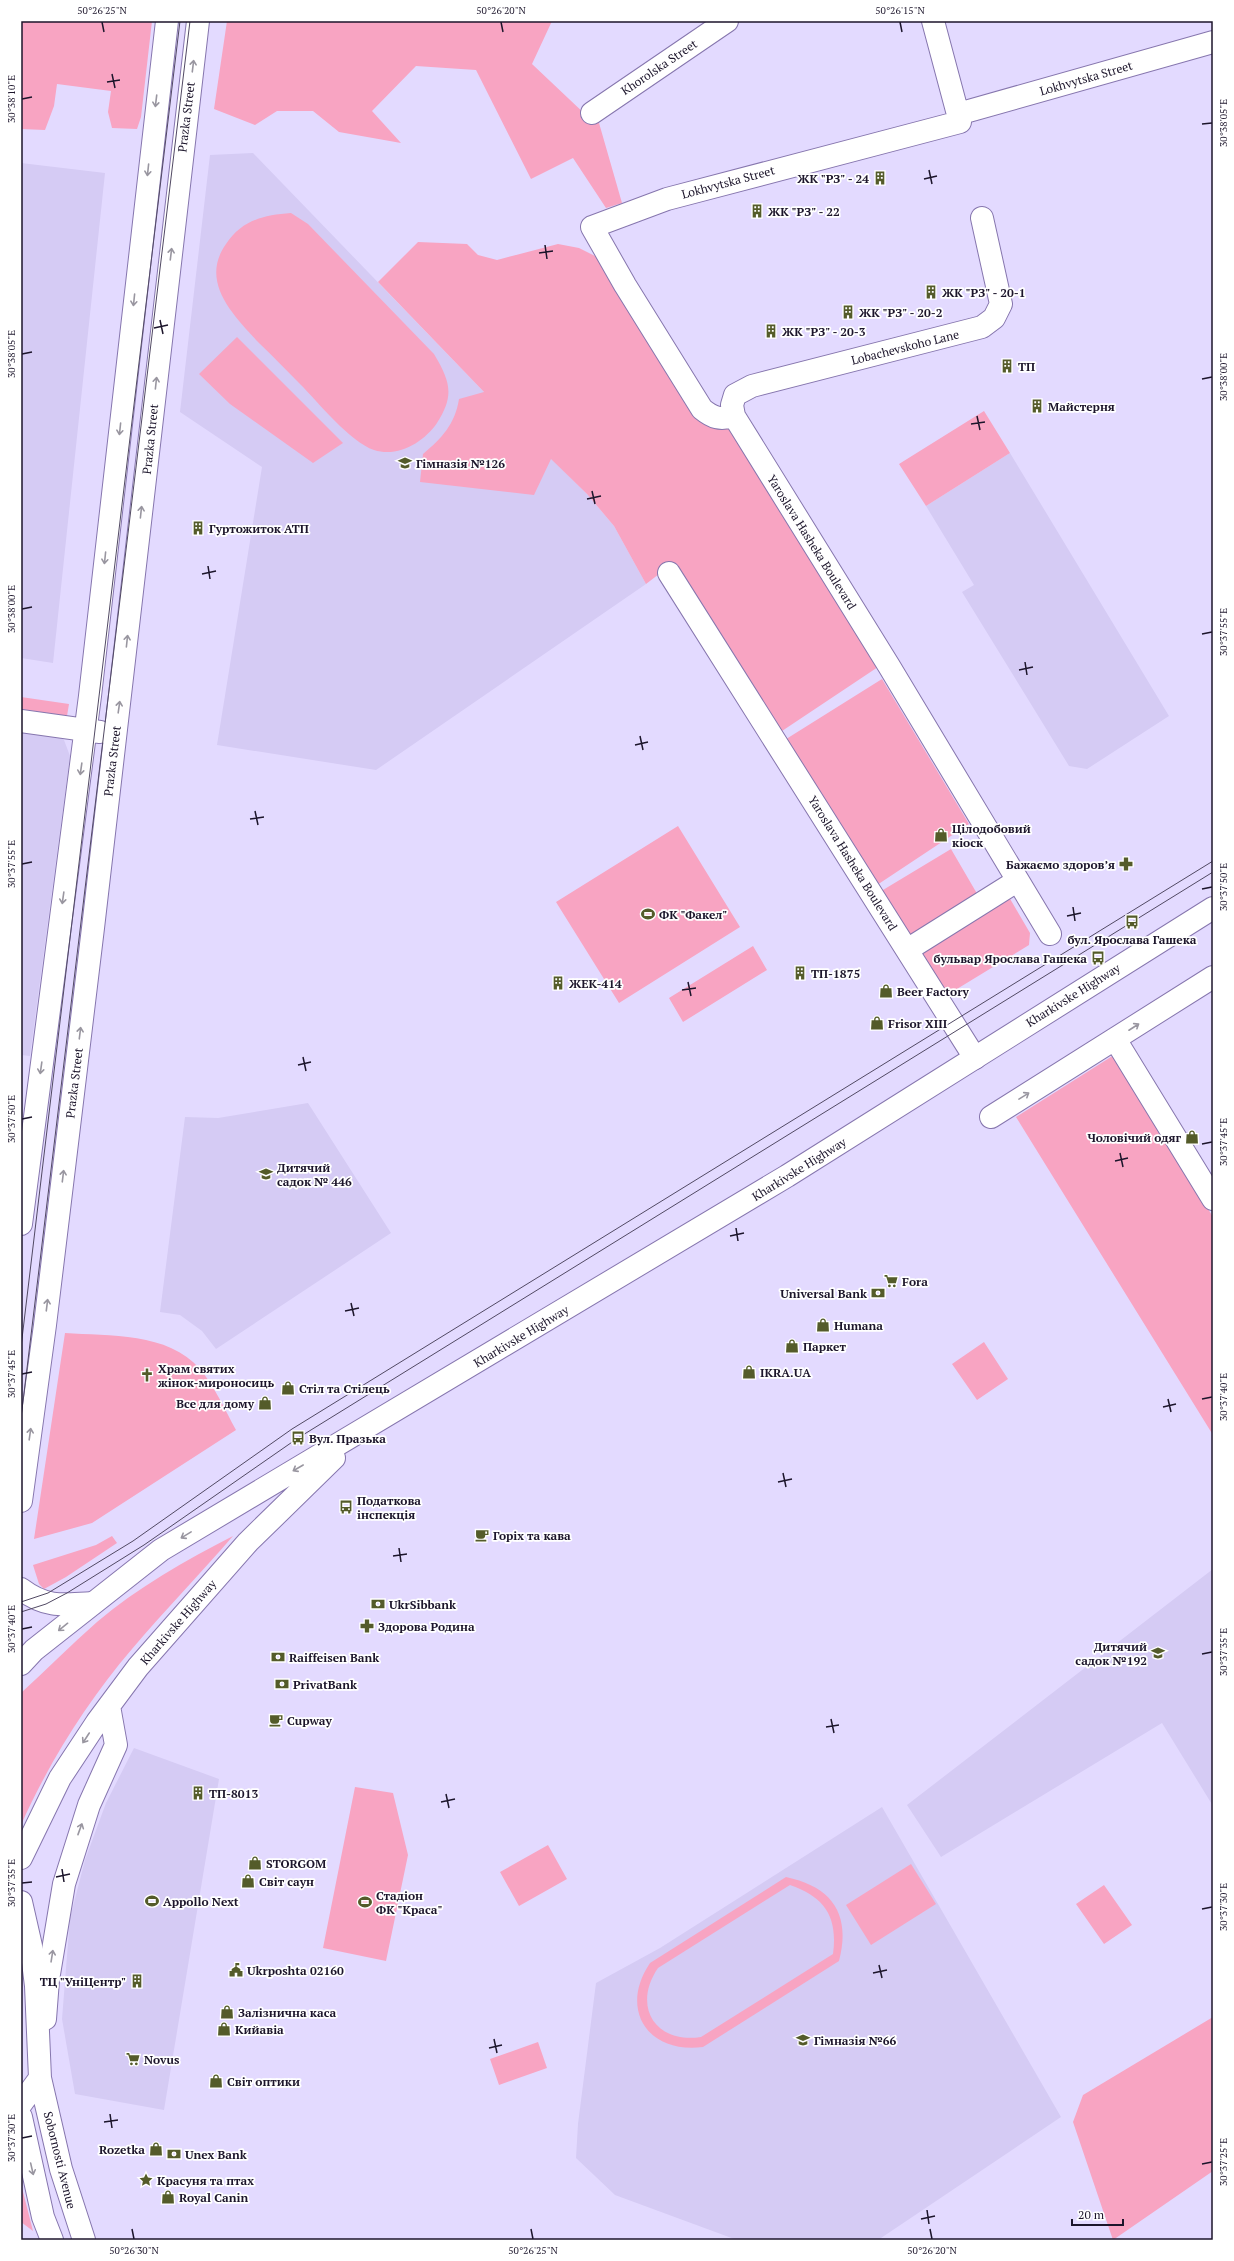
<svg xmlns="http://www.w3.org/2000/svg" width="1234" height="2261" font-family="'PT Serif',serif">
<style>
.built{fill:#d5cbf4}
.green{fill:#f8a4c2;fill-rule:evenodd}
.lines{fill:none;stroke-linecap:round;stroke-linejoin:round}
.minor-casing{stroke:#8676ae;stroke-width:24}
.major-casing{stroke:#8676ae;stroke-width:24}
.highway-casing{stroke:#8676ae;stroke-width:24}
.minor{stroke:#fff;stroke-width:22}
.major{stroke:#fff;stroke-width:22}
.highway{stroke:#fff;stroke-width:22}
.tram{stroke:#514963;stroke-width:1}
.oneway{stroke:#9996a0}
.ticks{fill:none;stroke:#1c152b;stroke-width:1.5}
.labels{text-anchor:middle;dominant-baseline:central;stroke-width:3.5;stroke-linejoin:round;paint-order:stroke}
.street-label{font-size:12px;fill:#1c152b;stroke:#fff}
.poi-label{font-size:12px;font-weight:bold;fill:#1c152b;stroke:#fff;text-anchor:start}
.neatline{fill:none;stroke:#1c152b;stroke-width:1.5}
.ticks-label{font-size:10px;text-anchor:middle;fill:#1c152b}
</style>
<rect width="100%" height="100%" fill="#e3daff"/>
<path class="built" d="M253,153L484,392L587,494L614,526L646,584L376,770L217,745L262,467L180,412L210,155Z
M21,163L105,173L53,663L21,658Z
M1010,453L1169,716L1087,769L1069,766L962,592L974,585L926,506Z
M21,727L56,732L64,740L70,756L30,1056L21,1055Z
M308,1103L391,1233L216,1349L202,1331L180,1315L160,1312L185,1117L218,1118Z
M1213,1569V1806L1162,1723L941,1857L907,1805Z
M134,1748L219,1779L164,2110L75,2094L62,2019L70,1918L85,1860L106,1803Z
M882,1807L1061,2117L878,2240H737L615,2195L576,2158L578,2124L596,1983L660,1948Z"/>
<path class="green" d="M21,21H152L141,117L137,129L112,128L108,112L111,91L57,84L54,106L45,130L21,129Z
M227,21H552L532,64L587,116H597L622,203L606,208L573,158L531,179L476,70L416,66L372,111L401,143L339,132L313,111H277L255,125L214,109Z
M291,213L308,224L434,354C450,381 455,395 437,423C424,442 398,458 374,450C350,442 318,402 300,384C286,370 273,356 259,343C234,316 199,282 226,244C242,220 264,215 291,213Z
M418,242L467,244L478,255L497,260L558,244L579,248L597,257L700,415L736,429L878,667L779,733L663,571L646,584L614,526L587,494L551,459L534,495L420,482L423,454C442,438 455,424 459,399L484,392L378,282Z
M237,337L343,443L313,463L230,404L199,374Z
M984,411L1010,453L926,506L899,464Z
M882,679L969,824L874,887L783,741Z
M21,697L69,704L67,716L21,709Z
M678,826L740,927L619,1003L556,902Z
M951,849L979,897L916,935L904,933L878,893Z
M1009,897L1030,933L1029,945L952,992L940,994L920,960L922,944Z
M753,946L767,970L683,1022L669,998Z
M1114,1055L1213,1217V1435L1016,1117Z
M65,1333C109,1336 168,1332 200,1369C215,1387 225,1410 236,1430L92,1523L34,1539Z
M984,1342L1008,1379L977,1400L952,1364Z
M112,1536L117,1543L66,1577L44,1589L39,1584L33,1565L96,1545Z
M233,1536C200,1574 165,1610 132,1649C88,1700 48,1764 21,1825V1693C46,1670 71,1645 97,1622C137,1588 186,1560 233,1536Z
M355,1787L393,1793L408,1855L386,1961L323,1948Z
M548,1845L567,1879L519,1906L500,1872Z
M911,1864L936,1904L871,1945L846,1905Z
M786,1877C833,1887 851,1915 839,1961L703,2047C647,2054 619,2009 650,1963ZM790,1885C825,1897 838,1917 833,1954L701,2037C655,2044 632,2006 658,1968Z
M1104,1885L1132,1925L1104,1944L1076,1904Z
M1213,2017V2171L1113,2240L1073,2122L1083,2095Z
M538,2042L547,2068L499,2085L490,2059Z
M21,2184L33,2231L21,2222Z"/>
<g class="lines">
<g class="minor-casing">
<path id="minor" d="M592,113L727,21
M958,114L1213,42
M982,218L1001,304L994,318L982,327L752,386L735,395L732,405L734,416L889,666L1050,934
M734,416C720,420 713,418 702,409L625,285L592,227L667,199L960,122L933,21
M669,573L975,1058
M21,721L100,732
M907,950L1017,881
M1115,1039L1213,1199
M991,1117L1213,977
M21,1224L90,696L167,21
M21,1501L45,1325L93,928L198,21
M21,1589C46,1608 63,1605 93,1603"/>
</g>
<g class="major-casing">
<path id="major" d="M21,1664L34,1650L161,1550L787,1176L1213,908
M21,1858L60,1778L97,1722L138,1667L248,1542L334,1458
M45,2019L48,1980L64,1884L89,1805L116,1745L109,1706
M21,2117L43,2217L52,2240"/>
</g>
<g class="highway-casing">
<path id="highway" d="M21,1902L31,1946L36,1986L40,2078L61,2169L84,2240
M21,2104L40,2078"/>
</g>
<use href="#minor" class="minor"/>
<use href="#major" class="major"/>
<use href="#highway" class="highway"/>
<path class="tram" d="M21,1347L180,21
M21,1418L190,21
M21,1602L48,1593L133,1541L292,1429L1213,861
M21,1612L46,1604L67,1593L144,1545L298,1438L1213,872"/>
</g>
<defs><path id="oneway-shaft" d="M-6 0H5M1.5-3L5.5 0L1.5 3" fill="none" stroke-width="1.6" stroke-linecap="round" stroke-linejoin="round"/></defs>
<g class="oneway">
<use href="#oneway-shaft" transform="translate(193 66) rotate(-83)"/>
<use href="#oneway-shaft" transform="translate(156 101) rotate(97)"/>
<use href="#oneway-shaft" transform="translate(148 170) rotate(96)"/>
<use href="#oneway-shaft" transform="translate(171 254) rotate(-83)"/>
<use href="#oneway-shaft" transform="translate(134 300) rotate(96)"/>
<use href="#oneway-shaft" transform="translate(156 383) rotate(-84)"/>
<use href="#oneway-shaft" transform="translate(120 429) rotate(96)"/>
<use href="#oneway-shaft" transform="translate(141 512) rotate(-84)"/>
<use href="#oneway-shaft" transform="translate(105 558) rotate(96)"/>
<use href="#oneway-shaft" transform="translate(127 641) rotate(-84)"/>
<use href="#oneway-shaft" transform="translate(119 707) rotate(-82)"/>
<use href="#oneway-shaft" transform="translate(81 769) rotate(98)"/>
<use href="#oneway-shaft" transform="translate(63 898) rotate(98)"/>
<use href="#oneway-shaft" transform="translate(1134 1027) rotate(-33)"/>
<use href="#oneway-shaft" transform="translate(80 1033) rotate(-83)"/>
<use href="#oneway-shaft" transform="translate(41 1068) rotate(98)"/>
<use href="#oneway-shaft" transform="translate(1024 1096) rotate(-32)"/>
<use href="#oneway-shaft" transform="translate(63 1176) rotate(-83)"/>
<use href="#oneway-shaft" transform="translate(47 1305) rotate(-83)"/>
<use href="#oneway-shaft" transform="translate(30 1434) rotate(-82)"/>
<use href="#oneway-shaft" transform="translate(298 1468) rotate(150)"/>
<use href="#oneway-shaft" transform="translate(186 1535) rotate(149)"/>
<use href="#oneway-shaft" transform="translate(63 1627) rotate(141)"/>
<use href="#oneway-shaft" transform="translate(86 1738) rotate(123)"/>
<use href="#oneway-shaft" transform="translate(80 1829) rotate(-70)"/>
<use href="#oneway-shaft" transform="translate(52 1956) rotate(-81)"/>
<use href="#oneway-shaft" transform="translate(32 2169) rotate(77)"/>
</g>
<path class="ticks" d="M102,22L104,32M501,22L503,32M900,22L902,32M112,74L115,88M107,82L120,80M22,99L32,97M1202,124L1212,123M929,170L932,184M924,179L937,176M545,245L547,259M539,253L553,251M160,320L163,334M154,328L168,325M22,354L32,352M1202,379L1212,377M977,416L980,430M971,424L985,422M592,491L595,504M587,499L601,496M208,566L210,579M202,574L216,571M22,609L32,607M1202,634L1212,632M1025,662L1027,675M1019,670L1033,667M640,736L643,750M635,745L648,742M255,811L258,825M250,819L264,817M22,864L32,862M1202,889L1212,887M1073,907L1075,921M1067,916L1081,913M688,982L691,996M682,990L696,988M303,1057L306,1071M298,1065L311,1062M22,1119L32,1117M1202,1144L1212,1142M1120,1153L1123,1167M1115,1161L1128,1158M736,1228L738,1241M730,1236L744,1233M351,1303L354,1316M345,1311L359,1308M22,1374L32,1372M1168,1399L1171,1412M1202,1399L1212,1397M1163,1407L1176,1404M783,1473L786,1487M778,1482L792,1479M399,1548L401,1562M393,1556L407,1554M22,1629L32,1627M1202,1654L1212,1652M831,1719L834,1733M826,1727L839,1725M446,1794L449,1808M441,1802L455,1799M62,1869L64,1882M56,1877L70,1874M22,1883L32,1882M1202,1909L1212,1907M879,1965L882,1978M873,1973L887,1970M494,2039L497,2053M489,2048L502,2045M110,2114L112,2128M104,2122L118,2120M22,2138L32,2136M1202,2164L1212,2162M927,2210L929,2224M921,2219L935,2216M132,2229L134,2239M531,2229L533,2239M930,2229L932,2239"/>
<defs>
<g id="building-bare" transform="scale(1.08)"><path d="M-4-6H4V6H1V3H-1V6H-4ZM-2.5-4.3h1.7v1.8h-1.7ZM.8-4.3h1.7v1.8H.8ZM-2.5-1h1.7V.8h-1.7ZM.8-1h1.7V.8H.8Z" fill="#545b2a" stroke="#fff" stroke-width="2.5" paint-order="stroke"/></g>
<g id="school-bare" transform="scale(1.08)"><path d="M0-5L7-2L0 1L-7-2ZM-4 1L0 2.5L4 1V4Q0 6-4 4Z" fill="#545b2a" stroke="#fff" stroke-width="2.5" paint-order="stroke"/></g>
<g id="shop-bare" transform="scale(1.08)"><path d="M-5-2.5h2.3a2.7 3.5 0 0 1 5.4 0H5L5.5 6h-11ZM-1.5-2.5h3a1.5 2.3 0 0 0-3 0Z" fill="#545b2a" stroke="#fff" stroke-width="2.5" paint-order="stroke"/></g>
<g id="pharmacy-bare" transform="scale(1.08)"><path d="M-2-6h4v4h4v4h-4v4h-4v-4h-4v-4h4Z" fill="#545b2a" stroke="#fff" stroke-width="2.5" paint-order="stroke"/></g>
<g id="stadium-bare" transform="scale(1.08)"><path d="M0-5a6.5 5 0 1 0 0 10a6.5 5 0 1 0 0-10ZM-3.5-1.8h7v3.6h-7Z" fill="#545b2a" stroke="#fff" stroke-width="2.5" paint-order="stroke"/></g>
<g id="bus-bare" transform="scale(1.08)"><path d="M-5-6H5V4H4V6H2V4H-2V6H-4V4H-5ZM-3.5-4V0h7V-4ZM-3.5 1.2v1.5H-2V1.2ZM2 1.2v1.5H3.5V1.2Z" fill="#545b2a" stroke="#fff" stroke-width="2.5" paint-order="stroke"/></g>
<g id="supermarket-bare" transform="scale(1.08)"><path d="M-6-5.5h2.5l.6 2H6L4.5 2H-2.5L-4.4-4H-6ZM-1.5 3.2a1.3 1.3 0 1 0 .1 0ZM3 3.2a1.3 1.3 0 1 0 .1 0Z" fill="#545b2a" stroke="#fff" stroke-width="2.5" paint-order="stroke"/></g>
<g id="bank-bare" transform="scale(1.08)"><path d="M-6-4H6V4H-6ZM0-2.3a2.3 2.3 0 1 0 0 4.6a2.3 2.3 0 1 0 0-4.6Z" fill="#545b2a" stroke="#fff" stroke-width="2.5" paint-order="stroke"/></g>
<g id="church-bare" transform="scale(1.08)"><path d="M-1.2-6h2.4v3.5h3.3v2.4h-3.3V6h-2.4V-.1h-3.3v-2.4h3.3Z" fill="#545b2a" stroke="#fff" stroke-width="2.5" paint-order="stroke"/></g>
<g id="cafe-bare" transform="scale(1.08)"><path d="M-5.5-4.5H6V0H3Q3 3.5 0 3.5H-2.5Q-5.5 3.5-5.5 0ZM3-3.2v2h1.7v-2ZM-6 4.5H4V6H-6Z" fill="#545b2a" stroke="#fff" stroke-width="2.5" paint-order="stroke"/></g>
<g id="civic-bare" transform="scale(1.08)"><path d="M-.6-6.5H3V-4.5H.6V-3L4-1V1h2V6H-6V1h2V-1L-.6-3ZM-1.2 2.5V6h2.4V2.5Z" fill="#545b2a" stroke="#fff" stroke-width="2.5" paint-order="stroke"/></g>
<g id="sight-bare" transform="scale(1.08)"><path d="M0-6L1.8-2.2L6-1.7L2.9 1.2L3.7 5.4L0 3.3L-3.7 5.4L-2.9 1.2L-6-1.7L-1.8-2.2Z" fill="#545b2a" stroke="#fff" stroke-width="2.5" paint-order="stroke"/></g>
</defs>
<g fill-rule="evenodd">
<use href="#building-bare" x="880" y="178"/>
<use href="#building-bare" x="757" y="211"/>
<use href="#building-bare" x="931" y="292"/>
<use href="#building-bare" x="848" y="312"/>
<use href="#building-bare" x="771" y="331"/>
<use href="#building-bare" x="1007" y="366"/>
<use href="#building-bare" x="1037" y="406"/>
<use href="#school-bare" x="405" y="463"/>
<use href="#building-bare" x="198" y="528"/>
<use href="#shop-bare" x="941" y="835"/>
<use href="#pharmacy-bare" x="1126" y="864"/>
<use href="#stadium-bare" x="648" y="914"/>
<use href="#bus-bare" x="1132" y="922"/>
<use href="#bus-bare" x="1098" y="958"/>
<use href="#building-bare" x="800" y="973"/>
<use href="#building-bare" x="558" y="983"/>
<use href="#shop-bare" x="886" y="991"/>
<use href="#shop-bare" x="877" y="1023"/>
<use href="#shop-bare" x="1192" y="1137"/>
<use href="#school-bare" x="266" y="1174"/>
<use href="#supermarket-bare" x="891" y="1281"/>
<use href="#bank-bare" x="878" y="1293"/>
<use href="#shop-bare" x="823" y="1325"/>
<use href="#shop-bare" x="792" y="1346"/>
<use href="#shop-bare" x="749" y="1372"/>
<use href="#church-bare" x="147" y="1375"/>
<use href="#shop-bare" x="288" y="1388"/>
<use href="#shop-bare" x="265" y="1403"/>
<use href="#bus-bare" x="298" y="1438"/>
<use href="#bus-bare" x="346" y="1507"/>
<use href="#cafe-bare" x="482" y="1535"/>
<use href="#bank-bare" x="378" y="1604"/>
<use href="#pharmacy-bare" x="367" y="1626"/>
<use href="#school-bare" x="1158" y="1653"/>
<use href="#bank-bare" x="278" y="1657"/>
<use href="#bank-bare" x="282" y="1684"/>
<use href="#cafe-bare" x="276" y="1720"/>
<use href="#building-bare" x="198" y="1793"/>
<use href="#shop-bare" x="255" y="1863"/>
<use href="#shop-bare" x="248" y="1881"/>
<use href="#stadium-bare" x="152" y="1901"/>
<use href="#stadium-bare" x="365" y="1902"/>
<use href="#civic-bare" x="236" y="1970"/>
<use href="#building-bare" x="137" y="1981"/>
<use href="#shop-bare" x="227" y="2012"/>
<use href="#shop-bare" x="224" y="2029"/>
<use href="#school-bare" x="803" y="2040"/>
<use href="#supermarket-bare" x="133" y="2059"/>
<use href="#shop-bare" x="216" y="2081"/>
<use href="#shop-bare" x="156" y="2149"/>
<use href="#bank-bare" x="174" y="2154"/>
<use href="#sight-bare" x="146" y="2180"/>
<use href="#shop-bare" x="168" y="2197"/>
</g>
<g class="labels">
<g class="street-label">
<text transform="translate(659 67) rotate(-34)">Khorolska Street</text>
<text transform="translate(1086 78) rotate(-16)">Lokhvytska Street</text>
<text transform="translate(186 117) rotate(-83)">Prazka Street</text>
<text transform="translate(728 182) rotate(-15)">Lokhvytska Street</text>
<text transform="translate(905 347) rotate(-14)">Lobachevskoho Lane</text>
<text transform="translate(150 439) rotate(-84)">Prazka Street</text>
<text transform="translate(812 542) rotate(58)">Yaroslava Hasheka Boulevard</text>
<text transform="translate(112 761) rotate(-83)">Prazka Street</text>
<text transform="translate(853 863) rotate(58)">Yaroslava Hasheka Boulevard</text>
<text transform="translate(1073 995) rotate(-32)">Kharkivske Highway</text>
<text transform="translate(74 1083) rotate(-83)">Prazka Street</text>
<text transform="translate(799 1169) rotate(-32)">Kharkivske Highway</text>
<text transform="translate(521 1336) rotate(-31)">Kharkivske Highway</text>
<text transform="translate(178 1622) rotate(-49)">Kharkivske Highway</text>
<text transform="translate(60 2160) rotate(76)">Sobornosti Avenue</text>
</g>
<g class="poi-label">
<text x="869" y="178" text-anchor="end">ЖК "РЗ" - 24</text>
<text x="768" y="211">ЖК "РЗ" - 22</text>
<text x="942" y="292">ЖК "РЗ" - 20-1</text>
<text x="859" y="312">ЖК "РЗ" - 20-2</text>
<text x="782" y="331">ЖК "РЗ" - 20-3</text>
<text x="1018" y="366">ТП</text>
<text x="1048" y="406">Майстерня</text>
<text x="416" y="463">Гімназія №126</text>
<text x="209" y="528">Гуртожиток АТП</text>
<text x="952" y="828">Цілодобовий<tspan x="952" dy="14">кіоск</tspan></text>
<text x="1115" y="864" text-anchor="end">Бажаємо здоровʼя</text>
<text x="659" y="914">ФК "Факел"</text>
<text x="1132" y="939" text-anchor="middle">бул. Ярослава Гашека</text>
<text x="1087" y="958" text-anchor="end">бульвар Ярослава Гашека</text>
<text x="811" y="973">ТП-1875</text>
<text x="569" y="983">ЖЕК-414</text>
<text x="897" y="991">Beer Factory</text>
<text x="888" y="1023">Frisor XIII</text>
<text x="1181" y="1137" text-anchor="end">Чоловічий одяг</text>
<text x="277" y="1167">Дитячий<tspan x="277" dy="14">садок № 446</tspan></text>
<text x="902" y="1281">Fora</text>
<text x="867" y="1293" text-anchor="end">Universal Bank</text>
<text x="834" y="1325">Humana</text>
<text x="803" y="1346">Паркет</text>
<text x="158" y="1368">Храм святих<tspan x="158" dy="14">жінок-мироносиць</tspan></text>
<text x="760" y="1372">ІКRA.UA</text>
<text x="299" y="1388">Стіл та Стілець</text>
<text x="254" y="1403" text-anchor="end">Все для дому</text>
<text x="309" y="1438">Вул. Празька</text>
<text x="357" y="1500">Податкова<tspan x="357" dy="14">інспекція</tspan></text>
<text x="493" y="1535">Горіх та кава</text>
<text x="389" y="1604">UkrSibbank</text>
<text x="378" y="1626">Здорова Родина</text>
<text x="1147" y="1646" text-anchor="end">Дитячий<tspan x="1147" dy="14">садок №192</tspan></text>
<text x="289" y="1657">Raiffeisen Bank</text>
<text x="293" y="1684">PrivatBank</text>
<text x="287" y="1720">Cupway</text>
<text x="209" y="1793">ТП-8013</text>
<text x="266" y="1863">STORGOM</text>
<text x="259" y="1881">Світ саун</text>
<text x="376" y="1895">Стадіон<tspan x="376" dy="14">ФК "Краса"</tspan></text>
<text x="163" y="1901">Appollo Next</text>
<text x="247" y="1970">Ukrposhta 02160</text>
<text x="126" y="1981" text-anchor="end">ТЦ "УніЦентр"</text>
<text x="238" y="2012">Залізнична каса</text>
<text x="235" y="2029">Кийавіа</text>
<text x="814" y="2040">Гімназія №66</text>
<text x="144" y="2059">Novus</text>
<text x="227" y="2081">Світ оптики</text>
<text x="145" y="2149" text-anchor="end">Rozetka</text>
<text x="185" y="2154">Unex Bank</text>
<text x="157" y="2180">Красуня та птах</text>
<text x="179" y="2197">Royal Canin</text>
</g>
</g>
<rect width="1234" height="2261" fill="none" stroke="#ffffff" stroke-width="44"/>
<path d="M1072 2219v6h51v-6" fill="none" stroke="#1c152b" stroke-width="2"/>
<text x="1078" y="2219" font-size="12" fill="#1c152b" stroke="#ffffff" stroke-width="3" paint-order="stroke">20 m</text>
<rect x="22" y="22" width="1190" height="2217" class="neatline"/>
<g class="ticks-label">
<text x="102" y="14">50°26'25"N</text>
<text x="501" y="14">50°26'20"N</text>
<text x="900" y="14">50°26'15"N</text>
<text transform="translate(11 99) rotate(-90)" y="4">30°38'10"E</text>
<text transform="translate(1223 123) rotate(-90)" y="4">30°38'05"E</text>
<text transform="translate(11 354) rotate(-90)" y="4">30°38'05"E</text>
<text transform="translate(1223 377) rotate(-90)" y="4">30°38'00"E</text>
<text transform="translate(11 609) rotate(-90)" y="4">30°38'00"E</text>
<text transform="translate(1223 632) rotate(-90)" y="4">30°37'55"E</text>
<text transform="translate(11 864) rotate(-90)" y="4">30°37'55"E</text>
<text transform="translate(1223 887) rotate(-90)" y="4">30°37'50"E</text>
<text transform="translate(11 1119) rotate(-90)" y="4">30°37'50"E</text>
<text transform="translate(1223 1142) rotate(-90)" y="4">30°37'45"E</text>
<text transform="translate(11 1374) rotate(-90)" y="4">30°37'45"E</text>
<text transform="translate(1223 1397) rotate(-90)" y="4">30°37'40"E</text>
<text transform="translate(11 1629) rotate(-90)" y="4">30°37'40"E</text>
<text transform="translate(1223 1652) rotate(-90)" y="4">30°37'35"E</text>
<text transform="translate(11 1883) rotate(-90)" y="4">30°37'35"E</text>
<text transform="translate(1223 1907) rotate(-90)" y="4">30°37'30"E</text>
<text transform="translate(11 2138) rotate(-90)" y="4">30°37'30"E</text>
<text transform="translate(1223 2162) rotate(-90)" y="4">30°37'25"E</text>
<text x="134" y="2254">50°26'30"N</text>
<text x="533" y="2254">50°26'25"N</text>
<text x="932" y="2254">50°26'20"N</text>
</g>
</svg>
